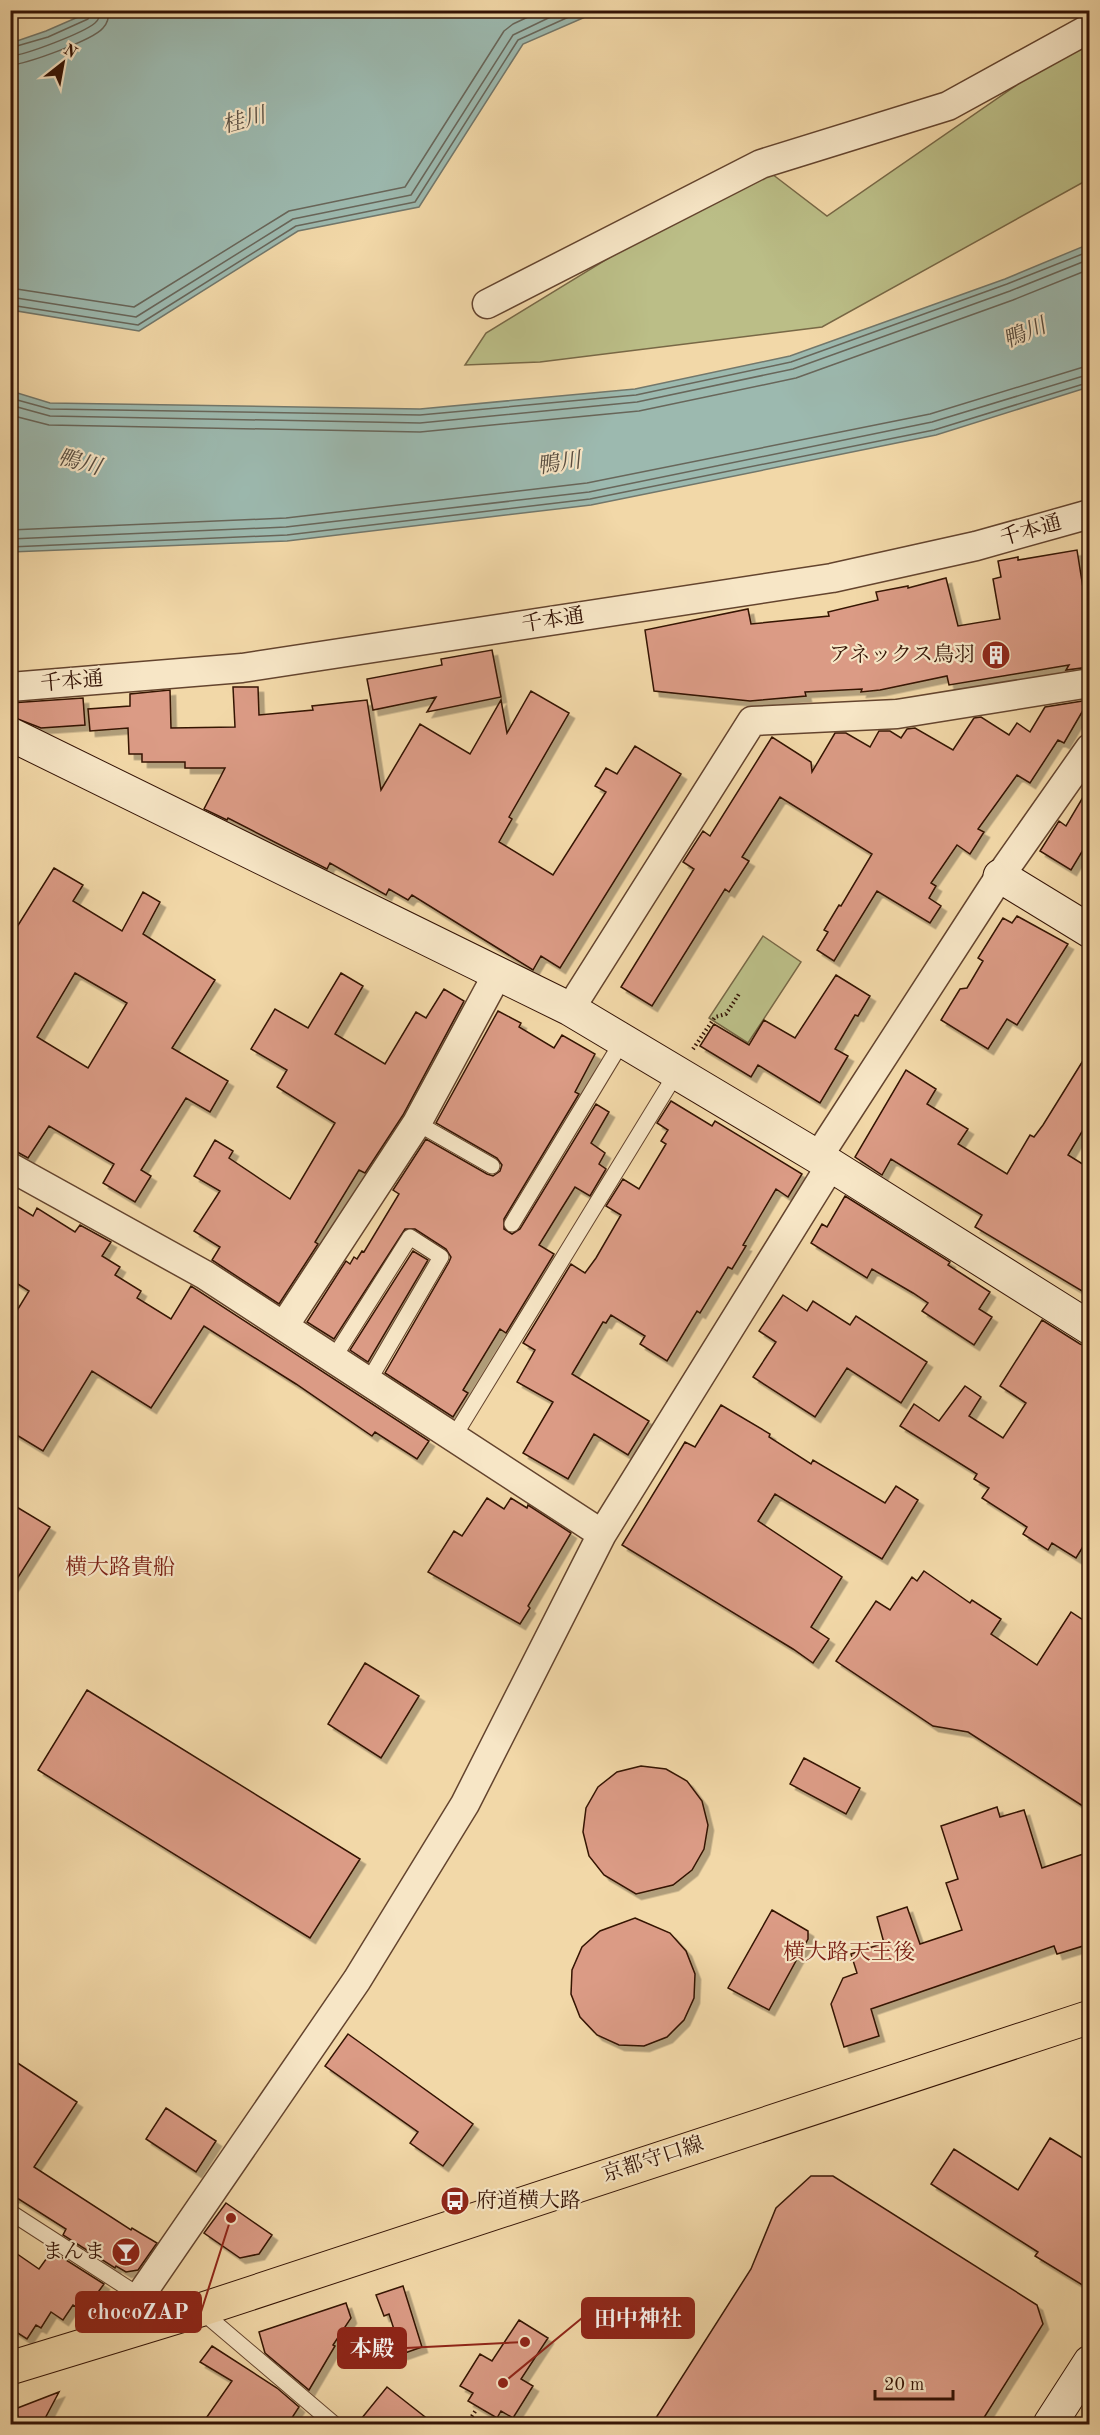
<svg xmlns="http://www.w3.org/2000/svg" width="1100" height="2435" font-family="'Old Standard TT','Noto Serif JP',serif">
<style>
.green{fill:#bbbe87;stroke:#786846;stroke-width:1.5}
.water{fill:#9cb9af;stroke:#72776b;stroke-width:1.5}
.lines{fill:none;stroke-linecap:round;stroke-linejoin:round}
.shore{stroke:#68665a;stroke-width:1.5}
.building{fill:#db9b85;stroke:#341305;stroke-width:1.5;fill-rule:evenodd;filter:url(#shadow)}
.lane-casing{stroke:#64442e;stroke-width:17}
.street-casing{stroke:#64442e;stroke-width:31}
.secondary-casing{stroke:#341305;stroke-width:35}
.primary-casing{stroke:#341305;stroke-width:35}
.path{stroke:#341305;stroke-width:4;stroke-dasharray:1.5 3;stroke-linecap:butt}
.lane{stroke:#f7e6c6;stroke-width:15}
.street{stroke:#f7e6c6;stroke-width:28}
.secondary{stroke:#f7e6c6;stroke-width:33}
.primary{stroke:#f2d8a8;stroke-width:33}
.labels{text-anchor:middle;dominant-baseline:central;stroke-width:4.5;stroke-linejoin:round;paint-order:stroke}
.street-label{font-size:21px;fill:#341305;stroke:#f7e6c6}
.poi-label{font-size:21px;fill:#341305;stroke:#f7e6c6;text-anchor:end}
.water-label{font-size:22px;font-style:italic;fill:#584d40;stroke:#f7e6c6}
.neighbourhood-label{font-size:22px;fill:#7a1f14;stroke:#f7e6c6}
.leader{fill:none;stroke:#8f2418;stroke-width:2}
.callout-dot{fill:#8f2418;stroke:#f7e6c6;stroke-width:2}
.callout{fill:#8f2418;stroke:#8f2418;stroke-width:2}
.callout-label{font-size:22px;text-anchor:middle;font-weight:bold;fill:#fff}
</style>
<defs>
<filter id="shadow"><feDropShadow dx="5.5" dy="5.5" stdDeviation="0" flood-color="#0004"/></filter>
</defs>
<rect width="100%" height="100%" fill="#f2d8a8"/>
<filter id="stains"><feTurbulence type="fractalNoise" baseFrequency=".00333" numOctaves="4"/><feColorMatrix values="0 0 0 0 .2 0 0 0 0 .09 0 0 0 0 .02 0 0 0 .5 -.17"/></filter>
<radialGradient id="worn" r=".72"><stop offset=".6" stop-color="#630" stop-opacity="0"/><stop offset="1" stop-color="#630" stop-opacity=".3"/></radialGradient>
<path class="green" d="M1089,35V179L822,327L540,362L465,365L486,333L702,201L772,174L827,216Z
M763,936L801,962L748,1043L709,1018Z"/>
<path class="water" d="M92,11V10L599,11L523,44L419,207L298,231L139,331L11,310V43L46,31Z
M1089,244V387L936,435L591,505L287,541L11,552V391L50,403L420,409L635,389L790,356L1005,279Z"/>
<g class="lines">
<path class="shore" d="M10,48L48,37L88,19L93,10
M10,56C26,55 83,33 95,23C99,20 100,16 100,10
M10,65C27,64 93,40 103,28C108,23 109,17 109,10
M10,288L134,307L289,211L405,187L504,31L513,24L543,10
M10,297L136,317L293,219L411,195L513,35L565,10
M10,305L138,325L296,226L415,202L518,40L584,10
M10,398L50,409L420,415L636,395L791,362L1007,284L1090,251
M10,405L50,416L420,423L637,402L793,369L1010,291L1090,259
M10,415L49,425L420,432L639,411L796,378L1013,300L1090,269
M10,530L286,518L587,483L930,414L1090,365
M10,539L286,527L589,492L932,422L1090,374
M10,547L287,535L590,499L934,430L1090,382"/>
</g>
<path class="building" d="M1077,550L1089,626V667L1066,670L1069,665L949,685L947,676L880,690L861,692L862,689L805,692L806,696L750,701L654,691L645,630L748,609L751,624L829,616L828,612L878,600L876,592L908,586V588L946,578L958,626L1000,619L993,579L1001,577L998,561L1018,557V560Z
M492,650L501,697L427,712L436,697L373,710L367,679L442,665L441,659Z
M233,687H258L259,715L313,710L312,706L367,700L381,790L420,724L470,754L501,700L507,733L531,691L569,713L509,817L512,819L499,842L553,875L606,792L595,786L606,768L617,774L635,746L681,774L560,968L541,956L533,970L412,895L408,900L389,889L386,895L330,863L327,869L228,818L227,820L204,809L225,768H185V762H142V754H129L128,728L90,731L88,709L130,706V694L170,690L171,728L235,727Z
M83,698L85,725L41,728L10,716V703Z
M1089,700L1064,743L1058,740L1030,783L1017,775L978,829L984,832L970,854L957,845L931,883L936,886L929,898L941,906L930,923L877,891L834,961L817,950L828,932L824,930L839,905L841,906L872,854L780,797L742,857L749,861L729,892L725,889L652,1006L621,987L694,869L683,862L703,831L710,836L772,737L811,762L812,772L835,733H846L870,747L879,731H890L901,738L907,729L915,728L953,750L974,718L981,717L1009,735L1017,723L1030,732L1045,707Z
M1089,787V840L1071,870L1040,851L1059,821L1066,826Z
M54,868L83,885L73,901L122,931L143,892L160,902L143,934L215,980L172,1048L228,1081L210,1112L186,1098L141,1170L151,1176L135,1202L103,1183L114,1164L49,1126L28,1158L10,1148V938ZM75,973L127,1003L88,1068L37,1037Z
M1017,916L1068,944L1017,1025L1007,1019L988,1049L941,1020L960,989L967,988L983,961L978,958L1003,918L1012,923Z
M341,973L363,986L335,1034L385,1064L416,1012L426,1018L444,989L464,1001L403,1115L365,1173L359,1170L315,1242L318,1244L279,1304L212,1260L220,1247L194,1231L220,1191L194,1176L215,1140L233,1151L229,1158L290,1199L335,1123L277,1087L287,1070L251,1049L275,1009L308,1028Z
M836,975L870,996L858,1016L855,1015L835,1049L848,1056L820,1103L758,1065L751,1077L700,1046L714,1024L749,1045L764,1020L795,1038Z
M498,1011L521,1023L519,1027L554,1048L562,1035L595,1054L575,1092L579,1094L504,1219V1229L512,1234L520,1229L596,1104L609,1112L591,1143L605,1153L599,1164L606,1169L590,1196L575,1187L560,1211L539,1245L554,1254L506,1333L500,1329L463,1390L468,1393L453,1417L385,1373L449,1262L451,1257L446,1249L415,1229H405L334,1339L307,1322L346,1261L350,1264L354,1257L357,1259L362,1251L364,1252L399,1194L393,1190L426,1139L487,1174L493,1176L500,1171L502,1165L497,1158L436,1123Z
M1089,1051V1120L1068,1155L1089,1168V1278L1082,1291L975,1227L982,1215L891,1159L882,1175L855,1157L906,1070L936,1089L927,1104L968,1129L958,1144L1007,1174L1030,1135L1034,1137L1043,1125Z
M671,1101L712,1126L715,1121L802,1174L788,1197L776,1189L743,1245L746,1246L732,1269L728,1267L700,1313L697,1311L667,1361L640,1344L645,1336L611,1315L606,1323L603,1322L572,1374L649,1421L628,1455L594,1434L568,1479L523,1453L553,1402L517,1382L535,1350L523,1343L571,1264L585,1273L596,1258L621,1215L606,1206L623,1179L639,1189L666,1144L661,1141L668,1130L657,1123Z
M845,1196L950,1262L948,1265L990,1292L979,1309L992,1317L974,1345L922,1311L928,1303L913,1293L872,1269L867,1278L811,1243L822,1224L827,1227Z
M10,1202L33,1216L37,1208L75,1232L80,1225L111,1242L102,1256L120,1267L115,1275L141,1291L137,1298L171,1319L191,1286L429,1441L417,1459L375,1432L372,1436L296,1384L204,1326L151,1408L92,1371L43,1451L10,1431V1322L29,1291L10,1279Z
M413,1251L428,1260L368,1362L350,1350Z
M783,1295L807,1311L813,1301L850,1325L856,1316L927,1362L901,1403L847,1368L815,1417L753,1377L776,1342L759,1331Z
M1042,1320L1080,1344L1089,1347V1537L1076,1558L1052,1543L1048,1550L1023,1534L1027,1527L982,1498L989,1488L974,1479L977,1474L900,1426L914,1404L939,1421L965,1386L981,1397L969,1416L1003,1438L1026,1403L1000,1386Z
M721,1405L770,1434L769,1437L811,1464L813,1460L885,1503L896,1486L918,1500L882,1559L775,1494L758,1521L842,1577L811,1627L829,1639L813,1663L793,1649L622,1545L685,1442L695,1447Z
M487,1498L504,1509L511,1498L527,1508L528,1505L571,1533L528,1606L530,1608L520,1624L428,1572L454,1531L462,1536Z
M10,1503L50,1527L10,1590Z
M924,1571L970,1603L972,1600L1001,1619L991,1634L1037,1665L1071,1612L1089,1624V1810L968,1732L933,1726L836,1661L876,1601L890,1610L912,1577L917,1581Z
M365,1663L419,1696L381,1758L328,1724Z
M87,1690L360,1859L310,1938L38,1770Z
M804,1758L860,1788L846,1814L790,1784Z
M641,1766L666,1769L687,1781L702,1801L708,1825L704,1849L692,1870L673,1885L636,1894L604,1875L589,1856L583,1832L586,1808L598,1787L617,1772Z
M997,1807L1000,1817L1024,1810L1042,1868L1089,1852V1901L1083,1903L1089,1922V1936L1083,1946L1057,1954L1054,1946L871,2009L879,2036L844,2047L831,2004L843,1978L857,1973L851,1954L884,1943L877,1917L907,1907L920,1944L962,1930L946,1883L958,1879L941,1826Z
M772,1910L808,1931V1939L769,2010L728,1988Z
M635,1918L670,1933L686,1951L695,1974L694,1998L684,2020L667,2037L644,2046L619,2045L597,2035L580,2017L571,1994L572,1970L582,1947L600,1931Z
M348,2034L473,2124L443,2166L410,2143L418,2132L325,2066Z
M10,2058L77,2102L34,2167L131,2230L132,2228L157,2243L138,2270L126,2272L116,2266L115,2268L63,2235L66,2229L14,2196L10,2201Z
M166,2108L216,2141L196,2172L146,2139Z
M1050,2138L1089,2162V2289L1035,2256L1038,2252L931,2184L954,2149L1018,2190Z
M811,2176H833L1037,2305L1043,2324L980,2424H652L751,2269L776,2208Z
M226,2203L272,2235L259,2254L240,2258L204,2233Z
M10,2249L39,2269L52,2251L104,2284L91,2302L88,2300L81,2310L73,2305L63,2320L51,2312L41,2328L36,2325L27,2339L10,2328Z
M403,2286L422,2347L402,2354L389,2314L384,2316L376,2295Z
M346,2303L351,2318L333,2345L335,2346L309,2390L265,2353L259,2332Z
M519,2320L548,2338L521,2379L533,2386L513,2418L501,2411L497,2418L468,2401L473,2393L460,2386L480,2354L492,2361Z
M212,2346L277,2388L299,2407L288,2424H202L232,2381L200,2362Z
M387,2387L434,2424H357Z
M59,2392L42,2424H21L15,2409Z"/>
<g class="lines">
<g class="lane-casing">
<path id="lane" d="M417,1123L492,1166
M512,1224L623,1040
M333,1359L410,1237L441,1257L368,1382
M453,1438L677,1072
M10,2212L140,2296
M200,2310L334,2424"/>
</g>
<g class="street-casing">
<path id="street" d="M487,304L761,164L948,106L1090,28
M10,687L242,668L832,578L976,546L1090,514
M570,1009L752,721L897,714L1090,683
M818,1157L1000,876L1090,748
M10,1167L205,1275L602,1534
M284,1326L417,1123L498,973
M151,2324L140,2296L357,1980L465,1804L602,1534L831,1165"/>
</g>
<g class="secondary-casing">
<path id="secondary" d="M10,734L570,1009L818,1157L1090,1328
M1000,876L1090,931
M1050,2424L1090,2362"/>
</g>
<g class="primary-casing">
<path id="primary" d="M10,2368L200,2310L1090,2017"/>
</g>
<path class="path" d="M693,1049L715,1017L726,1014L739,994
M467,2424L476,2410"/>
<use href="#lane" class="lane"/>
<use href="#street" class="street"/>
<use href="#secondary" class="secondary"/>
<use href="#primary" class="primary"/>
</g>
<defs>
<g id="building-disc" transform="scale(1.5)"><circle r="9.5" fill="#8f2418" stroke="#f7e6c6"/><path d="M-4-6H4V6H1V3H-1V6H-4ZM-2.5-4.3h1.7v1.8h-1.7ZM.8-4.3h1.7v1.8H.8ZM-2.5-1h1.7V.8h-1.7ZM.8-1h1.7V.8H.8Z" fill="#fff"/></g>
<g id="bus-disc" transform="scale(1.5)"><circle r="9.5" fill="#8f2418" stroke="#f7e6c6"/><path d="M-5-6H5V4H4V6H2V4H-2V6H-4V4H-5ZM-3.5-4V0h7V-4ZM-3.5 1.2v1.5H-2V1.2ZM2 1.2v1.5H3.5V1.2Z" fill="#fff"/></g>
<g id="bar-disc" transform="scale(1.5)"><circle r="9.5" fill="#8f2418" stroke="#f7e6c6"/><path d="M-6-5H6L.8 .8V4.5H3.5V6h-7V4.5H-.8V.8Z" fill="#fff"/></g>
</defs>
<g fill-rule="evenodd">
<use href="#building-disc" x="996" y="655"/>
<use href="#bus-disc" x="455" y="2201"/>
<use href="#bar-disc" x="126" y="2252"/>
</g>
<g class="labels">
<g class="street-label">
<text transform="translate(1031 531) rotate(-16)">千本通</text>
<text transform="translate(553 621) rotate(-9)">千本通</text>
<text transform="translate(72 682) rotate(-5)">千本通</text>
<text transform="translate(653 2160) rotate(-18)">京都守口線</text>
</g>
<g class="poi-label">
<text x="975" y="655">アネックス鳥羽</text>
<text x="476" y="2201" text-anchor="start">府道横大路</text>
<text x="105" y="2252">まんま</text>
</g>
<g class="water-label">
<text transform="translate(244 121) rotate(-15)">桂川</text>
<text transform="translate(1025 334) rotate(-23)">鴨川</text>
<text transform="translate(79 463) rotate(15)">鴨川</text>
<text transform="translate(559 464) rotate(-9)">鴨川</text>
</g>
<g class="neighbourhood-label">
<text x="120" y="1568">横大路貴船</text>
<text x="849" y="1953">横大路天王後</text>
</g>
</g>
<path class="leader" d="M231 2218L201 2312M503 2383L582 2318M525 2342L406 2348"/>
<g class="callout-dot">
<circle cx="231" cy="2218" r="6"/>
<circle cx="503" cy="2383" r="6"/>
<circle cx="525" cy="2342" r="6"/>
</g>
<g class="callout">
<rect x="76" y="2292" width="125" height="40" rx="6"/>
<rect x="582" y="2298" width="112" height="40" rx="6"/>
<rect x="338" y="2328" width="68" height="40" rx="6"/>
</g>
<g class="callout-label">
<text x="138" y="2319">chocoZAP</text>
<text x="638" y="2326">田中神社</text>
<text x="372" y="2356">本殿</text>
</g>
<rect width="1100" height="2435" fill="none" stroke="#f2d8a8" stroke-width="36"/>
<rect x="12" y="12" width="1076" height="2411" fill="none" stroke="#341305" stroke-width="3"/>
<rect x="18" y="18" width="1064" height="2399" fill="none" stroke="#341305" stroke-width="1.5"/>
<g transform="translate(63 63) rotate(31)" stroke="#f7e6c6" stroke-width="4.5" paint-order="stroke">
<path d="M0-4.5L10 22L0 15L-10 22Z" fill="#341305"/>
<text y="-9" font-size="16" font-weight="bold" text-anchor="middle" fill="#341305">N</text>
</g>
<path d="M875 2390v9h78v-9" fill="none" stroke="#341305" stroke-width="3"/>
<text x="884" y="2390" font-size="18" fill="#341305" stroke="#f7e6c6" stroke-width="4.5" paint-order="stroke">20 m</text>
<rect width="100%" height="100%" filter="url(#stains)"/>
<rect width="100%" height="100%" fill="url(#worn)"/>
</svg>
